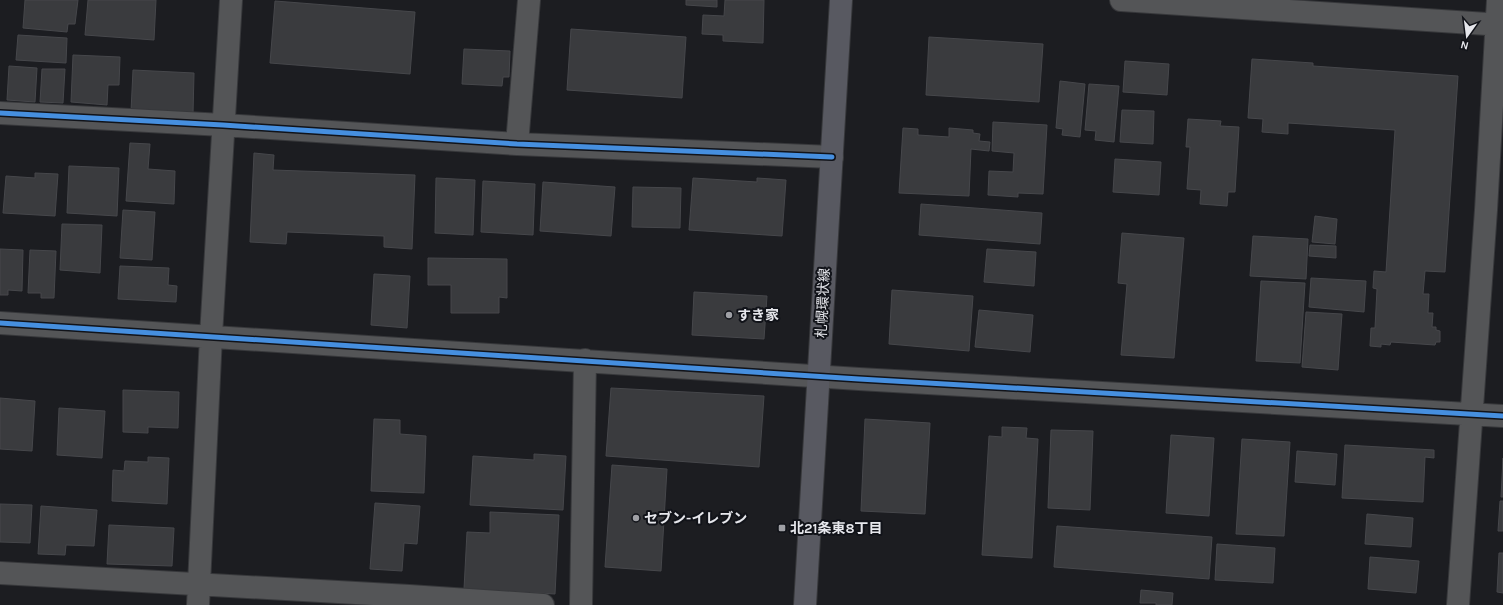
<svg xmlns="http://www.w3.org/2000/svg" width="1503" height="605" font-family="Karla,'Noto Sans JP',sans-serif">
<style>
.building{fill:#3a3b3e;stroke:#46474b}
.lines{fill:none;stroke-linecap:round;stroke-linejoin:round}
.minor-casing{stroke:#37383b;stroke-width:24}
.major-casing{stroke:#37383b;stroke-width:24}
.minor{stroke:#545557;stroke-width:22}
.major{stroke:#585961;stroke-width:22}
.cycleway-casing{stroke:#111319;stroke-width:8}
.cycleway{stroke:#468fdf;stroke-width:5}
.poi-dot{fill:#9fa0a5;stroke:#111319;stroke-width:1.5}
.labels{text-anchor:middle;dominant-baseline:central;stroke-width:4;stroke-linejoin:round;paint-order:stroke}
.street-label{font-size:14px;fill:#e6e7ec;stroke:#111319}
.poi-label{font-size:14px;font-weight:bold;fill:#e6e7ec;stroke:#111319;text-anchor:start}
</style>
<rect width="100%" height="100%" fill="#1c1d21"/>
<path class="building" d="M25,0H78L75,24H68L67,32L23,28Z
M88,0H156L154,40L85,35Z
M686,0H717V7L686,5Z
M725,0H764L763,43L723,41V35L702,34L703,15L724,16Z
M275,1L415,12L410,74L270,63Z
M571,29L686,37L682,98L567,90Z
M18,35L67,38L66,63L16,60Z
M929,37L1043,44L1039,102L926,95Z
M464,49L510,51L509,77H503L502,86L462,84Z
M73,55L120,57L119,85H108L107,105L71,102Z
M1252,59L1313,63V66L1458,76L1445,272L1425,271L1423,294H1429L1428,313H1433L1432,327H1436V330L1440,331V342H1436L1435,345L1391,342L1390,345L1381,344V347L1370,346L1371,328H1375L1377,289L1373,288L1374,271L1386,272L1395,130L1288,123V134L1262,132L1263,119L1248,118Z
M1125,61L1169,64L1167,95L1123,92Z
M9,66L37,68L35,102L7,100Z
M42,69H65L63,103L40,102Z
M133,70L194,73L193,114L131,111Z
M1060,81L1085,84L1080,137L1062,135L1063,129L1056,128Z
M1089,84L1119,86L1114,142L1095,140L1096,131L1085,130Z
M1122,110L1154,111L1153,144L1120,142Z
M1188,119L1221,121L1220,126L1239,127L1235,192H1228L1227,206L1200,204L1201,190L1187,189L1190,147H1186Z
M993,122L1047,125L1043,194L1018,193V197L988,195L989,171L1013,172L1014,153L992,151Z
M903,128L918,129V135L949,137V128L973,130V133L980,134L979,141L990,142L989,151L971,149L969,196L899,193Z
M130,143L150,144L148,169L175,171L174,204L126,201Z
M254,153L274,155L273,170L415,175L412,249L384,247V236L287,232L286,244L250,242Z
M1115,159L1161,162L1159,195L1113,192Z
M69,166L119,168L117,216L67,213Z
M35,173L58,174L55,216L3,213L6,176L35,178Z
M436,178L475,180L473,235L435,233Z
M693,178L757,182V178L786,180L782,236L689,230Z
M483,181L535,184L533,235L481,232Z
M543,182L615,187L611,236L540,231Z
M633,187L681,188L680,228L632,227Z
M921,204L1042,213L1040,244L919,235Z
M123,210L155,212L152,260L120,258Z
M1315,216L1337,219L1335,244L1312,242Z
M62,224L102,225L100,273L60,270Z
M1122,233L1184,238L1174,358L1121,355L1127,284L1118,283Z
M1253,236L1308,239L1306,279L1250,276Z
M1310,245L1336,246V258L1309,256Z
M0,249L23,250L22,291L8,290V295H0Z
M987,249L1036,252L1034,286L984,282Z
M30,250L56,251L54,298H41V293H28Z
M428,258L507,259V298L499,297V313H451V285H428Z
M120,266L169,268L168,285L177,286L176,302L118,299Z
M374,274L410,276L407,328L371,325Z
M1311,278L1366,281L1364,312L1309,307Z
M1261,281L1305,283L1300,363L1256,361Z
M892,290L973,296L969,351L889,344Z
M694,292L767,296L764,339L692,335Z
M979,310L1033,315L1030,352L975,347Z
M1306,312L1342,314L1338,370L1302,367Z
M611,388L764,396L759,467L606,456Z
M123,390L179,392L178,428L148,427V433L123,432Z
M0,398L35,401L32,451L0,449Z
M59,408L105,411L102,458L57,455Z
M374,419L400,420V434L426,436L424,493L371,491Z
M865,419L930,423L925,514L861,511Z
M1002,427L1027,428L1026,438L1038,439L1032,558L982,555L989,436L1002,437Z
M1051,430L1093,431L1090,510L1048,508Z
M1171,435L1214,438L1209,516L1166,513Z
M1242,439L1290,442L1284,536L1236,534Z
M1345,445L1434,450V458L1425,457L1423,502L1342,498Z
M1297,451L1337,454L1335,485L1295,482Z
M534,454L566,456L563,510L470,505L473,456L534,460Z
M148,457L169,458L167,504L112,501L113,470L124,471L125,461L148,462Z
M1503,458V497H1501Z
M612,465L667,469L661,571L605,567Z
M1500,501H1503V531H1498Z
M375,503L420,506L417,544L404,543L402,571L370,569Z
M0,504L32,505L30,543L0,542Z
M41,506L97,510L94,546L66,545L65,555L38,554Z
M490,512L559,515L555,594L464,589L467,532L490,533Z
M1367,514L1413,518L1411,547L1365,544Z
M109,525L174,528L172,566L107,564Z
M1057,526L1212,537L1209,579L1054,567Z
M1217,544L1275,548L1273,583L1215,580Z
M1499,553H1503V593L1497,592Z
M1370,557L1419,561L1416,593L1368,589Z
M1141,590L1173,593L1172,605H1156V603H1140Z"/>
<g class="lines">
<g class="minor-casing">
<path id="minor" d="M1121,0L1503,25
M0,113L223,125L517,144L832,157
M517,144L529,0
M0,323L859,379L1503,416
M0,573L409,596L408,605
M409,596L543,605
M198,605L211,336L231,0
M581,605L585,360
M1458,605L1486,210L1498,0"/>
</g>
<g class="major-casing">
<path id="major" d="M805,605L841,0"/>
</g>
<use href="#minor" class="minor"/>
<use href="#major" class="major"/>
<g class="cycleway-casing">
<path id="cycleway" d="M0,113L223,125L517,144L832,157
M0,323L859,379L1503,416"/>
</g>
<use href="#cycleway" class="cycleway"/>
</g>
<g class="poi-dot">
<circle cx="729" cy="315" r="4"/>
<circle cx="636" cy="518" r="4"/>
<rect x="778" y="524" width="8" height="8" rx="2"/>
</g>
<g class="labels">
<g class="street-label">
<text transform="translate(823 303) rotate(-87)">札幌環状線</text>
</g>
<g class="poi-label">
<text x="737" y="315">すき家</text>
<text x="644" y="518">セブン-イレブン</text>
<text x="790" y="528">北21条東8丁目</text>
</g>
</g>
<g transform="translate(1467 36) rotate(194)" stroke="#111319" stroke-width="3" paint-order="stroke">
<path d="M0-3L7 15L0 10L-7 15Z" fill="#e6e7ec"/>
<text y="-6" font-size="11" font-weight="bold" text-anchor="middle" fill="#e6e7ec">N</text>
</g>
</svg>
